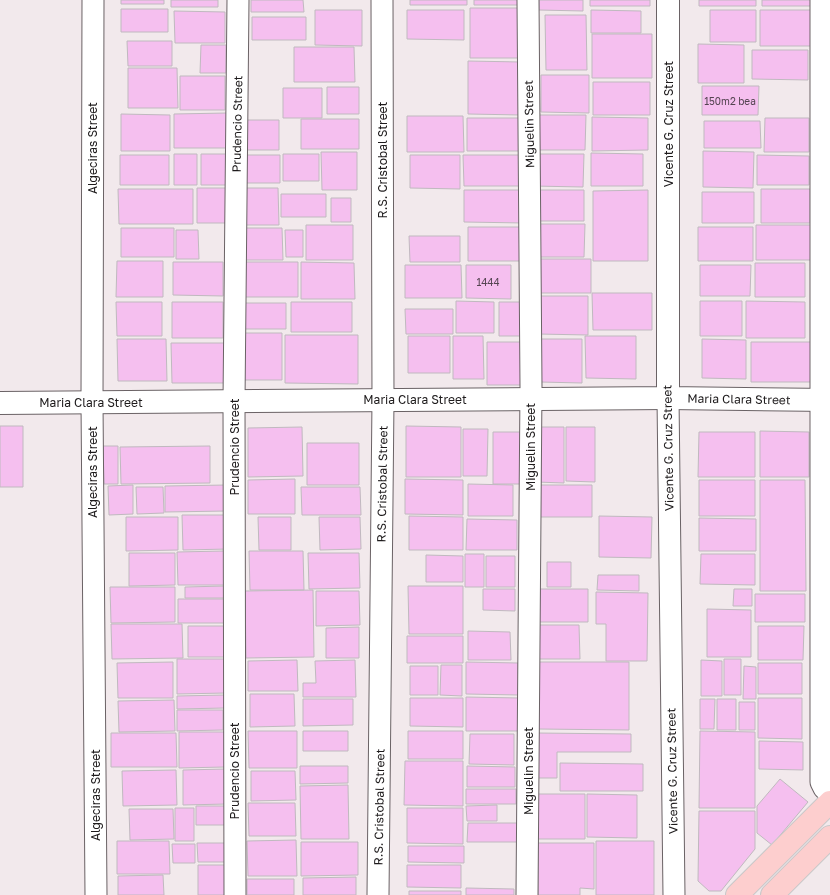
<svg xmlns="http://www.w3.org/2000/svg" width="830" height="895" font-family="'Golos Text',sans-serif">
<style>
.building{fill:#f5bfef;stroke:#c0b9bf}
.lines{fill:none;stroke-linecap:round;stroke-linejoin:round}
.street-casing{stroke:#6a6265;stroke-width:23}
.secondary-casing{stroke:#6a6265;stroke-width:24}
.primary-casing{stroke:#c9c8c9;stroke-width:24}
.street{stroke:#fff;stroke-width:21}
.secondary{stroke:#fff;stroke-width:22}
.primary{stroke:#fdcece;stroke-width:22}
.labels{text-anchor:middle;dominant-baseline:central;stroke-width:3.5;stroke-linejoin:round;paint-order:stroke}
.number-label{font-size:10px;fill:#544451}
.street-label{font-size:12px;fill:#1e1b1c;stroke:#fff}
</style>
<rect width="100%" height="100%" fill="#f2e9ec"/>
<path class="building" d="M121,0H164V4H121Z
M171,0H218V7H171Z
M251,0H303L304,12H251Z
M410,0H467V5H410Z
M474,0H521V5H474Z
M539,0H583V11L539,10Z
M590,0H650V6H590Z
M699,0H756V6H699Z
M762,0H811V6H762Z
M470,8H519V58H470Z
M121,9H168V32H121Z
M315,10H362V46L315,45Z
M407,10H464V40L407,39Z
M591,10L641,11V33H591Z
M710,10H756V42H710Z
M760,10H811V46H760Z
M174,11L225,12V43H175Z
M545,15H586L587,70H546Z
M252,17H306V40H252Z
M592,34H652V78H592Z
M127,41H172V66H128Z
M698,44L744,45V83H698Z
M201,45H226V73H200Z
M294,47H354L355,82H294Z
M752,50H808V80L752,79Z
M468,61L520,62L521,115L468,114Z
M128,68H177L178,108H128Z
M541,75H589V113L541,112Z
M180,76H225V110H180Z
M593,82H650V115H593Z
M702,86H759L758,115H702Z
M327,87H359V114H327Z
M283,88H322V118H283Z
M227,113V148H174V114Z
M121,114L170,115V151H121Z
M534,115H586L585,150H535Z
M407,116H463L464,152H407Z
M592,117L648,118V150L592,151Z
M467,118H520V151H467Z
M765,118H809V152H764Z
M301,119H359V149H301Z
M245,120H279V150H245Z
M704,121H760L761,148H704Z
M703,151L754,152L753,188L703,187Z
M321,152H357V190H322Z
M591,153L643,154V186H591Z
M174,154H197V185H174Z
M201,154H228V185H201Z
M283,154H319V181H283Z
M533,154H584L583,187L533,186Z
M120,155H169V185H120Z
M242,155H280V183H242Z
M410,155H460V189L410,188Z
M463,155H522V186H464Z
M757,155L809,156V185H757Z
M197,188H226V223H197Z
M243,188H278L279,225H243Z
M118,189H193V224H119Z
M761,189H810V223H761Z
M464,190H523V223L464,222Z
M534,190H584V221H534Z
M648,190V261H593V191Z
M702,192H754V223H702Z
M281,194H326V217H281Z
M331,198H351V222H331Z
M536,224H585L584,257H536Z
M306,225H353V260H306Z
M756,225H812V260H756Z
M468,227H524V261H468Z
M698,227H753V261H698Z
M121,228H174V257H121Z
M241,228H282L283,260H241Z
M176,230H198L199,259H176Z
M285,230H303V257H286Z
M409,236H460V262H410Z
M538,259H591V293H538Z
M117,261H163V297H116Z
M173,262H223V296L173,295Z
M240,262H298V297H240Z
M301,262L354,263L355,299H301Z
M755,263H805V297H755Z
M405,265H461L462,298H405Z
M466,265H511V299L466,298Z
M700,265H751L750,296H700Z
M592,293H652V330H593Z
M538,296H588V335L538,334Z
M456,301L494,302V333H456Z
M700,301H742V336H700Z
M746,301L805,302V338H746Z
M116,302H162V336H117Z
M172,302H223V338H172Z
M291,302H352V332H291Z
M499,302H525V336H499Z
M242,303H286V329H242Z
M405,309H453V334H406Z
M241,333H282V380H241Z
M285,335H358V384L285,383Z
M408,336H450V373H408Z
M453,336H483L484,379H453Z
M585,336H636V379L586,378Z
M117,339H166L167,381H118Z
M540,339H582V383L540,382Z
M702,339L746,340V379L702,378Z
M487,342H527L528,385H487Z
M751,342H811V382H751Z
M171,343H226V383H172Z
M0,426H23V487H0Z
M406,426L461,427V477H406Z
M302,427L303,476L248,477V428Z
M536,427H564V483L536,482Z
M566,427H595V482L566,481Z
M463,429H488L487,476H463Z
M760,431L809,432V477H760Z
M493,432H520V484H493Z
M699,432H755V477H698Z
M307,443H359V485H307Z
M103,446H118V484H104Z
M210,446V483L121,484L120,447Z
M295,479V514H248V480Z
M405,479L463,480V515L405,514Z
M699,480H755V516H699Z
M760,480H805L806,591H760Z
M468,484L513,485V516H468Z
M133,485V514L109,515L108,486Z
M227,485V511L165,512V486Z
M539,485H592V517H539Z
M136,487H163L164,513L137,514Z
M301,487H360L361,515H302Z
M182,515H229V549L183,550Z
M409,516L463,517V550H409Z
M599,516L652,517L651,558L599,557Z
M126,517H178V550L126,551Z
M258,517H291V550H259Z
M319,517H360L361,549L320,550Z
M699,518L756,519V551H699Z
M467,519L517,520V550H466Z
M224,551L225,585H178L177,552Z
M249,551H303L304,590H250Z
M129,553H175V585L129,586Z
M308,553H359L360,588L309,589Z
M465,554H484V587H465Z
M701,554H755V585L700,584Z
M426,555L463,556V582H426Z
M486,556H515V587H486Z
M547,562H571V587H547Z
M598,575H639V591L597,590Z
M225,586V598H185V587Z
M408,586H463V634H409Z
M110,587H175V622L111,623Z
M483,589H515V611L483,610Z
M538,589H588V622H539Z
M734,589H752V606H733Z
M313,590L314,657L246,658L245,591Z
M316,591H359L360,625L316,626Z
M596,592L648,593L647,661H606V624H596Z
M755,594H805V622H755Z
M178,599H225L226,623H178Z
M707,609L751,610V657H707Z
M111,624H182L183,658L112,659Z
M539,625H579L580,659H538Z
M188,626H225V657H188Z
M758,626H804L803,660H758Z
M359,627V658H326V628Z
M468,631L510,632L511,660H468Z
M407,636H463V663H407Z
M177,659H226V693L177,694Z
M724,659H741V695H724Z
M297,660L298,691H248V661Z
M355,660L356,697H303V683H316L315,661Z
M701,660L722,661V696H701Z
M173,662V698H118L117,663Z
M466,662L518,663L519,695L466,694Z
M538,662H629V730L538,729Z
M758,663H802V694H758Z
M441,665H462V696L440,695Z
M410,666H438V695H410Z
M744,666L756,667V699H743Z
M250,694H294L295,726L250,727Z
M225,695V708L177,709V696Z
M466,697L519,698V731H466Z
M410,698H463V727L410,726Z
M758,698H802V739L758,738Z
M303,699H353V725L303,726Z
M700,699H715L714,729H700Z
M717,699H736V730H717Z
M174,700L175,731L119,732L118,701Z
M739,702H755V730H739Z
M177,710H223V730L177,731Z
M248,731H297V768H249Z
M303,731H348V751H303Z
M408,731H463V759H408Z
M700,731L755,732V808H699Z
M179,732H225V767L179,768Z
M111,733H176L177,767H111Z
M537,733L631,734V752H557V778H537Z
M470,734H514V765L469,764Z
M759,741L803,742V770L759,769Z
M405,761H463V806L404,805Z
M560,763L643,764V791H560Z
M300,766H348V783L300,784Z
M467,766L515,767V787H467Z
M226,769L227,804L183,805V770Z
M176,770L177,805L123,806L122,771Z
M251,771H295L296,800L251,801Z
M780,779L808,802L772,845L757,833V806Z
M348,785L349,839H301L300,786Z
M466,789H516V804H466Z
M538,794H585V839H538Z
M587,794L637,795V838L587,837Z
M248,803H295L296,836H249Z
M497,805V821H467L466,806Z
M196,806H230V825H196Z
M175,808H194V841H175Z
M407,808H463V844L407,843Z
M129,809H173L174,839L130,840Z
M699,811H755V849L721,891H709L698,881Z
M468,823H517V842H467Z
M296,840L297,876H248L247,841Z
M117,841H169L170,874H117Z
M596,841H654V895H596Z
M301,842H358V875L301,876Z
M197,843H229V862H198Z
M538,843H594V889L580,888V895H538Z
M172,844H195V863H173Z
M408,846H464V863L408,862Z
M198,865H227L228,895H198Z
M407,865H461V888L407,887Z
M163,875L164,895H118V876Z
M356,877V895H303V878Z
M247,879H294V895H247Z
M466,888L514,889V895H466Z
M409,891H461V895H409Z"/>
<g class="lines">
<g class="street-casing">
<path id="street" d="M93,0L92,402L96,895
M821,0V782L824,788L830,794
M668,398L674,895
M235,895L234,401L238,0
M378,895L383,400L382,0
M527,895L531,387L528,0"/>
</g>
<g class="secondary-casing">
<path id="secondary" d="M668,398V0
M0,403L668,398L830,400"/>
</g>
<g class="primary-casing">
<path id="primary" d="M737,895L830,802
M772,895L830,837"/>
</g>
<use href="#street" class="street"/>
<use href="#secondary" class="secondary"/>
<use href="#primary" class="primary"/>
</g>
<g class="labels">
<g class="number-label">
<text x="730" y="101">150m2 bea</text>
<text x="488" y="282">1444</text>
</g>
<g class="street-label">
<text transform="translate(237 124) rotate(-89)">Prudencio Street</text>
<text transform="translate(529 124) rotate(-91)">Miguelin Street</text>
<text transform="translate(668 124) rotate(-90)">Vicente G. Cruz Street</text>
<text transform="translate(92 148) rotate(-90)">Algeciras Street</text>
<text transform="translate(382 160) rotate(-90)">R.S. Cristobal Street</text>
<text x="415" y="399">Maria Clara Street</text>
<text transform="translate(739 399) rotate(1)">Maria Clara Street</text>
<text x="91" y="402">Maria Clara Street</text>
<text transform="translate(234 447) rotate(-90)">Prudencio Street</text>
<text transform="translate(530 447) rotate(-90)">Miguelin Street</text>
<text transform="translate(668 448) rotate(-91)">Vicente G. Cruz Street</text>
<text transform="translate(92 472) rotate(-90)">Algeciras Street</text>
<text transform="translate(382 484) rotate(-89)">R.S. Cristobal Street</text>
<text transform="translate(234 771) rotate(-90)">Prudencio Street</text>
<text transform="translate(528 771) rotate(-90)">Miguelin Street</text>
<text transform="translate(672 771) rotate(-91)">Vicente G. Cruz Street</text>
<text transform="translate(95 795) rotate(-90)">Algeciras Street</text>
<text transform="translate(379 807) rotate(-89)">R.S. Cristobal Street</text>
</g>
</g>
</svg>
